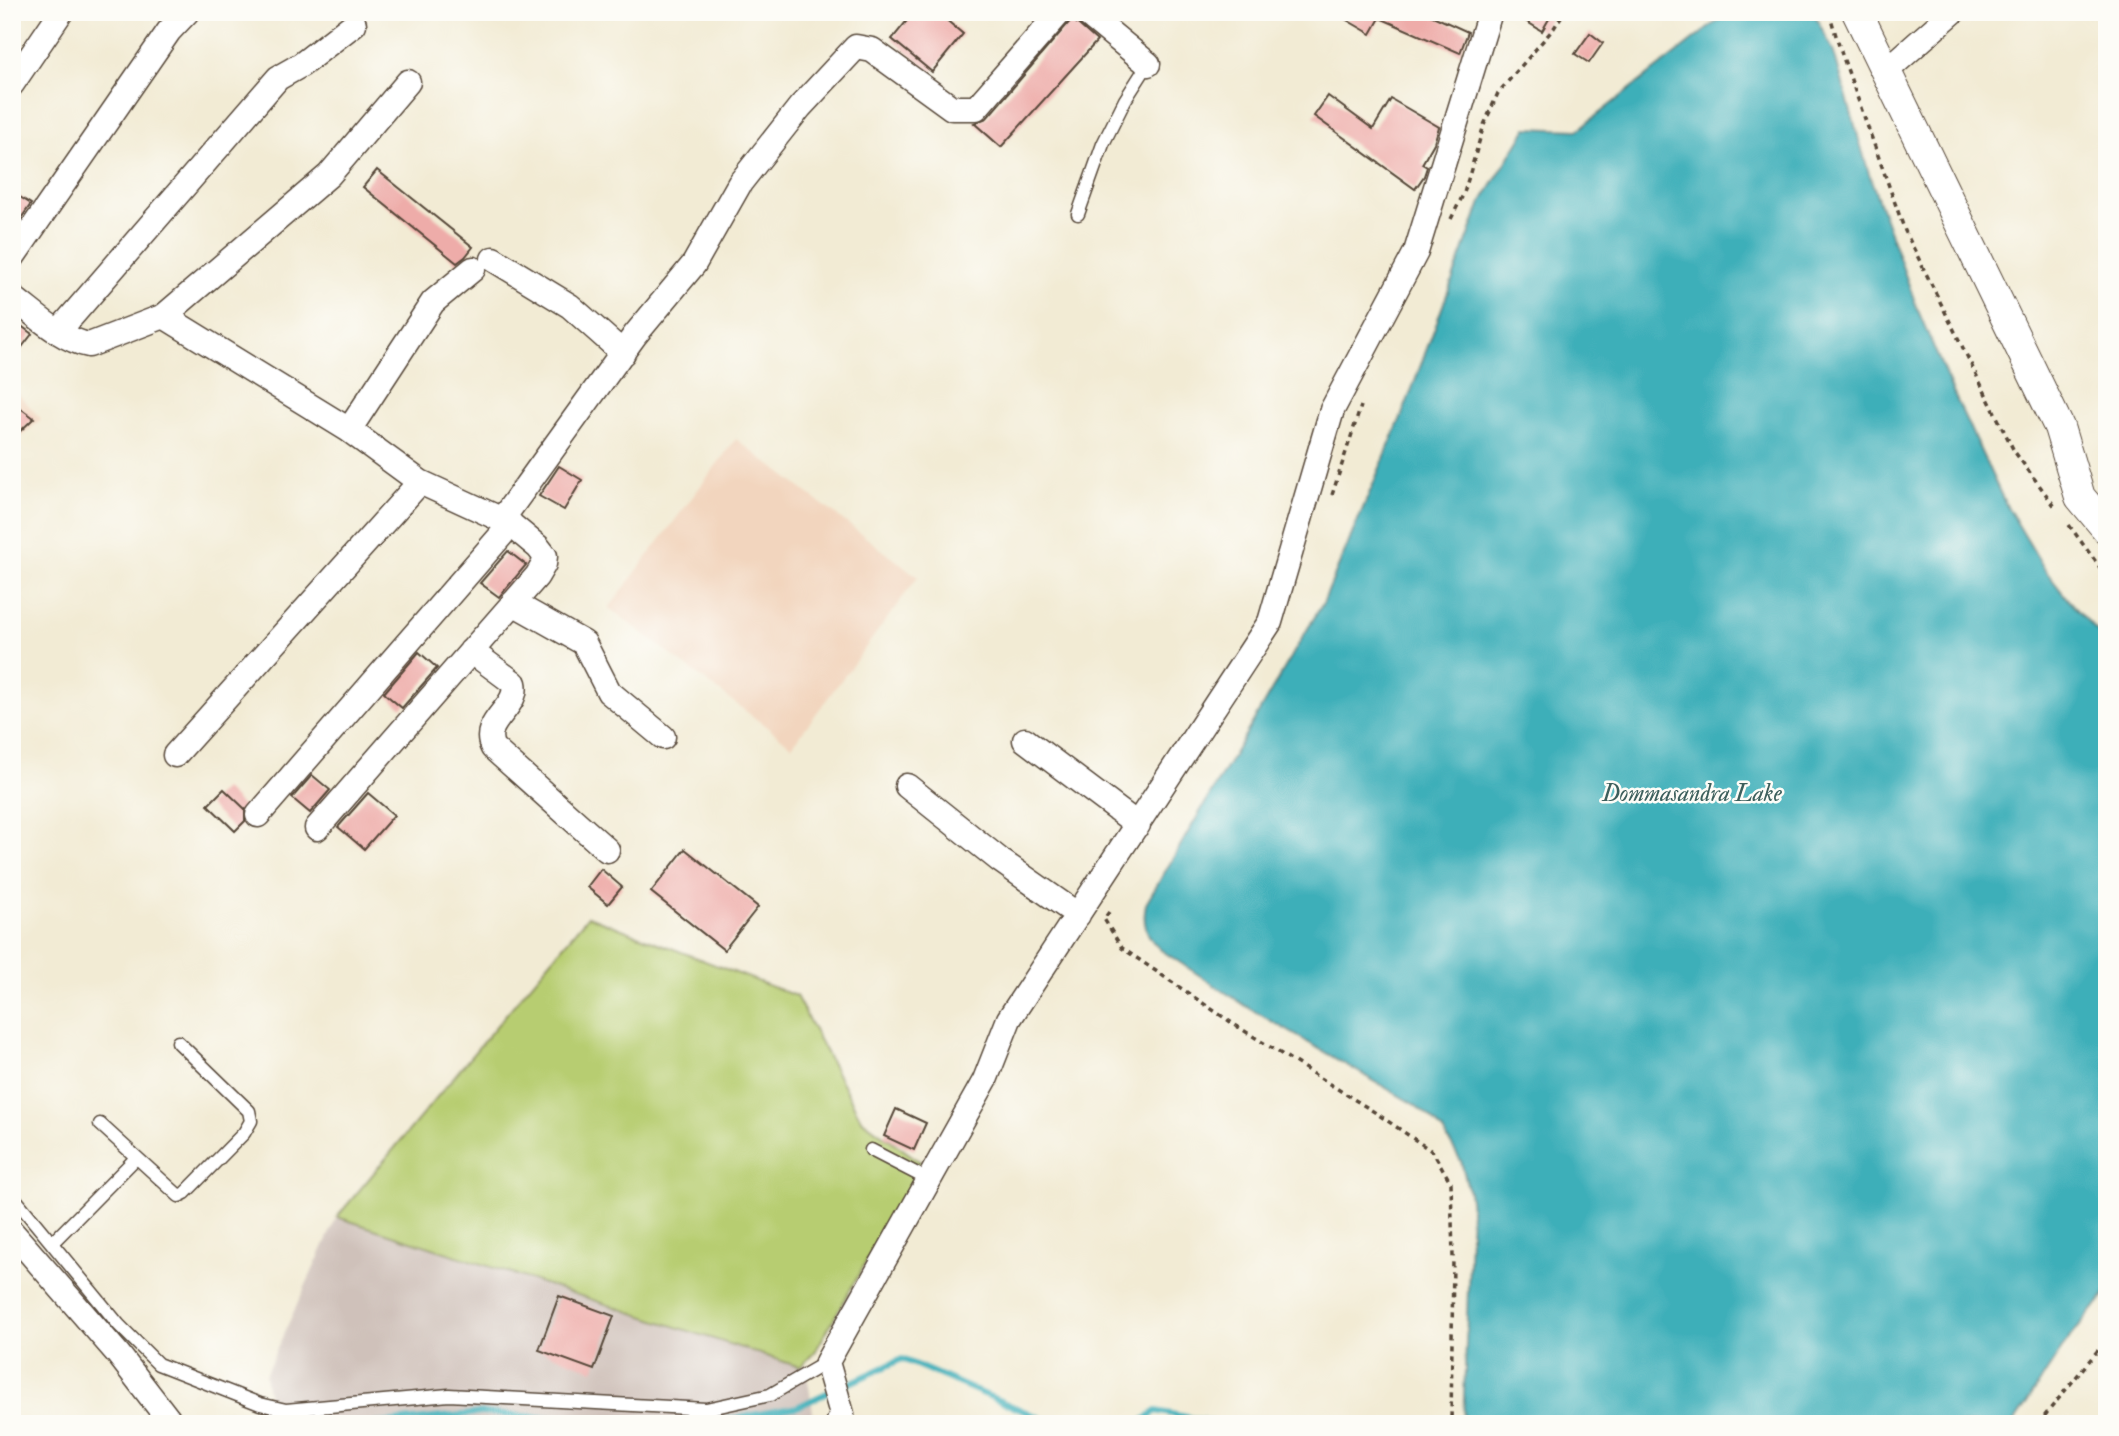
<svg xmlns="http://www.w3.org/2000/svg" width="2119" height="1436" font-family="'IM FELL Double Pica',serif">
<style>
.built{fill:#f2d5be}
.industrial{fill:#cfc1ba}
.green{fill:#b7cd71;stroke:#797c48;stroke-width:2}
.water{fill:#3eafb9;stroke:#3c6c6c;stroke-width:2}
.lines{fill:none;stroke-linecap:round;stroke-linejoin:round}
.stream{stroke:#3eafb9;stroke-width:6}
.building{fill:#eeaca9}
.service-casing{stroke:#564739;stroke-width:15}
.minor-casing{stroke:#564739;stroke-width:27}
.tertiary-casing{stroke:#564739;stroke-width:32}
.path{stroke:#564739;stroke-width:3.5;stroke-dasharray:5 5;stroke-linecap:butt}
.service{stroke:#fff;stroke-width:12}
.minor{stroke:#fff;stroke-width:24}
.tertiary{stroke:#fff;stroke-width:30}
.labels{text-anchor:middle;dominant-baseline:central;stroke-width:5;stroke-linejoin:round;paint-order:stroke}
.water-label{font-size:24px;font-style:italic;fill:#3c5f5c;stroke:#fdfcf7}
</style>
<rect width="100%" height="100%" fill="#fdfcf7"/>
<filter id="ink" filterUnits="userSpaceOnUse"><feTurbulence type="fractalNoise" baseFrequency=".0143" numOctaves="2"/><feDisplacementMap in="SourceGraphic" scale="14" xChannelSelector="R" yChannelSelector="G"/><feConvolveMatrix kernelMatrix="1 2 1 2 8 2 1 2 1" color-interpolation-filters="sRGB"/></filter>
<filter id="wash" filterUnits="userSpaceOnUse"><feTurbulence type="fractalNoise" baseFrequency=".00686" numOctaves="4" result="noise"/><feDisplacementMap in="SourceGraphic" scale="28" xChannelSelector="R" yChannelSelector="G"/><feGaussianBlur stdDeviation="1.57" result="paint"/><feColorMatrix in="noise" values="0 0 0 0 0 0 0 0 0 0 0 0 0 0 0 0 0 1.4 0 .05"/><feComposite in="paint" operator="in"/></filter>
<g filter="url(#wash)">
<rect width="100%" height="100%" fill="#f2ebd4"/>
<path class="built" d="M12,387L41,419L12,446Z
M736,439L918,577L792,746L609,608Z"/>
<path class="industrial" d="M337,1217L806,1369L815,1424H273L265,1375Z"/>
<path class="green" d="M588,916L796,996L861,1119L922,1163L815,1352L800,1367L337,1217Z"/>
<path class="water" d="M1729,12H1813L1833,50L1869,174L1919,313L1952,390L2004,501L2045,570L2069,601L2107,642V1292L2062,1348L2013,1424H1463L1471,1209L1469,1192L1461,1161L1443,1131L1430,1117L1415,1105L1249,1008L1161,950C1146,937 1142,923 1146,904L1324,601L1403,413L1481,203L1527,128L1578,130Z"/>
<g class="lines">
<path class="stream" d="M839,1388L902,1359L1054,1424
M374,1424L482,1413L639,1424
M703,1424L797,1407L829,1392
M1139,1424L1156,1411L1220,1424"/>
</g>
<g id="blocks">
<path class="building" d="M914,12H937L963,34L932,72L892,39Z
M1333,12H1424L1468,32L1460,53L1380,18L1371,34Z
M1511,12H1553L1542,31Z
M1072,19L1097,41L1001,147L974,123L987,118Z
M1590,33L1603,43L1589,63L1575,54Z
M1328,96L1373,129L1391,99L1439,127L1434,143L1422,164L1427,167L1424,176L1415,189L1314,116Z
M377,170L473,247L465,257L457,263L363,187Z
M12,192L31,204L12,231Z
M12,319L32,334L12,360Z
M12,402L34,418L12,439Z
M559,466L582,480L564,510L539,496Z
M508,551L526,565L499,597L480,583Z
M419,652L437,668L402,708L384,693Z
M312,775L330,790L310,813L292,798Z
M224,789L245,809V821L235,831L208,805Z
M368,793L394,815L364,849L338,827Z
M685,849L758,907L724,950L651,892Z
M601,869L622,887L608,904L587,887Z
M896,1109L926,1123L914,1150L884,1136Z
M559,1296L614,1316L594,1370L539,1350Z"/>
</g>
</g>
<g filter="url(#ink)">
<use href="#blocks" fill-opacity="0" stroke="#564739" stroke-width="2"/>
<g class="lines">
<g class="service-casing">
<path id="service" d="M1078,214L1103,144L1125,100L1148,64
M100,1124L179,1196L185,1193L244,1133L251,1121L249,1111L178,1042
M871,1150L929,1180
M12,1195L119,1325L158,1364L260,1404L286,1410L449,1395L706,1409L770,1395L827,1362
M52,1243L136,1158"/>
</g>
<g class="minor-casing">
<path id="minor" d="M1085,12L1148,64
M1885,72L1953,12
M12,84L61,12
M12,258L169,31L187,12
M493,259L570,306L623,353
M12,297C36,315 60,339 89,345L164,316L329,175L408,82
M164,316L349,430L420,482L496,517L503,518L635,335L694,264L740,183L800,107L856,47L872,50L952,108H976L1060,12
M58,332L278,78L301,65L354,24
M349,430L433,302L473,269
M513,603L584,643L609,692L663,737
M471,651L514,683C520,708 479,721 493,748L607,850
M1025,740L1138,825
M175,755L420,482
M907,786L1001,861L1078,915
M258,815L511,524
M317,828L537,576L544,564L545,556L538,547L503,518
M12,1232L118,1354L172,1424
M838,1424L842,1414L827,1362L985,1080L1009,1019L1270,622L1332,410L1416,252L1490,12"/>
</g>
<g class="tertiary-casing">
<path id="tertiary" d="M1857,12L2059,427L2080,497L2107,529"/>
</g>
<path class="path" d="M1829,12L1840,49L1905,231L2014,451L2056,508
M1451,219L1464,193L1484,125L1498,93L1554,28L1564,12
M1332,495L1361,406
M2069,525L2107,577
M1109,912L1104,919L1122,948L1235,1025L1376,1113L1433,1152L1451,1183L1453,1257L1451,1424
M2038,1424L2107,1339"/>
<use href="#service" class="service"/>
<use href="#minor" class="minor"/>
<use href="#tertiary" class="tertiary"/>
</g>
</g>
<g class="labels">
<g class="water-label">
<text x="1692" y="793">Dommasandra Lake</text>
</g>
</g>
<rect width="2119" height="1436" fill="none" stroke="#fdfcf7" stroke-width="42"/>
</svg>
